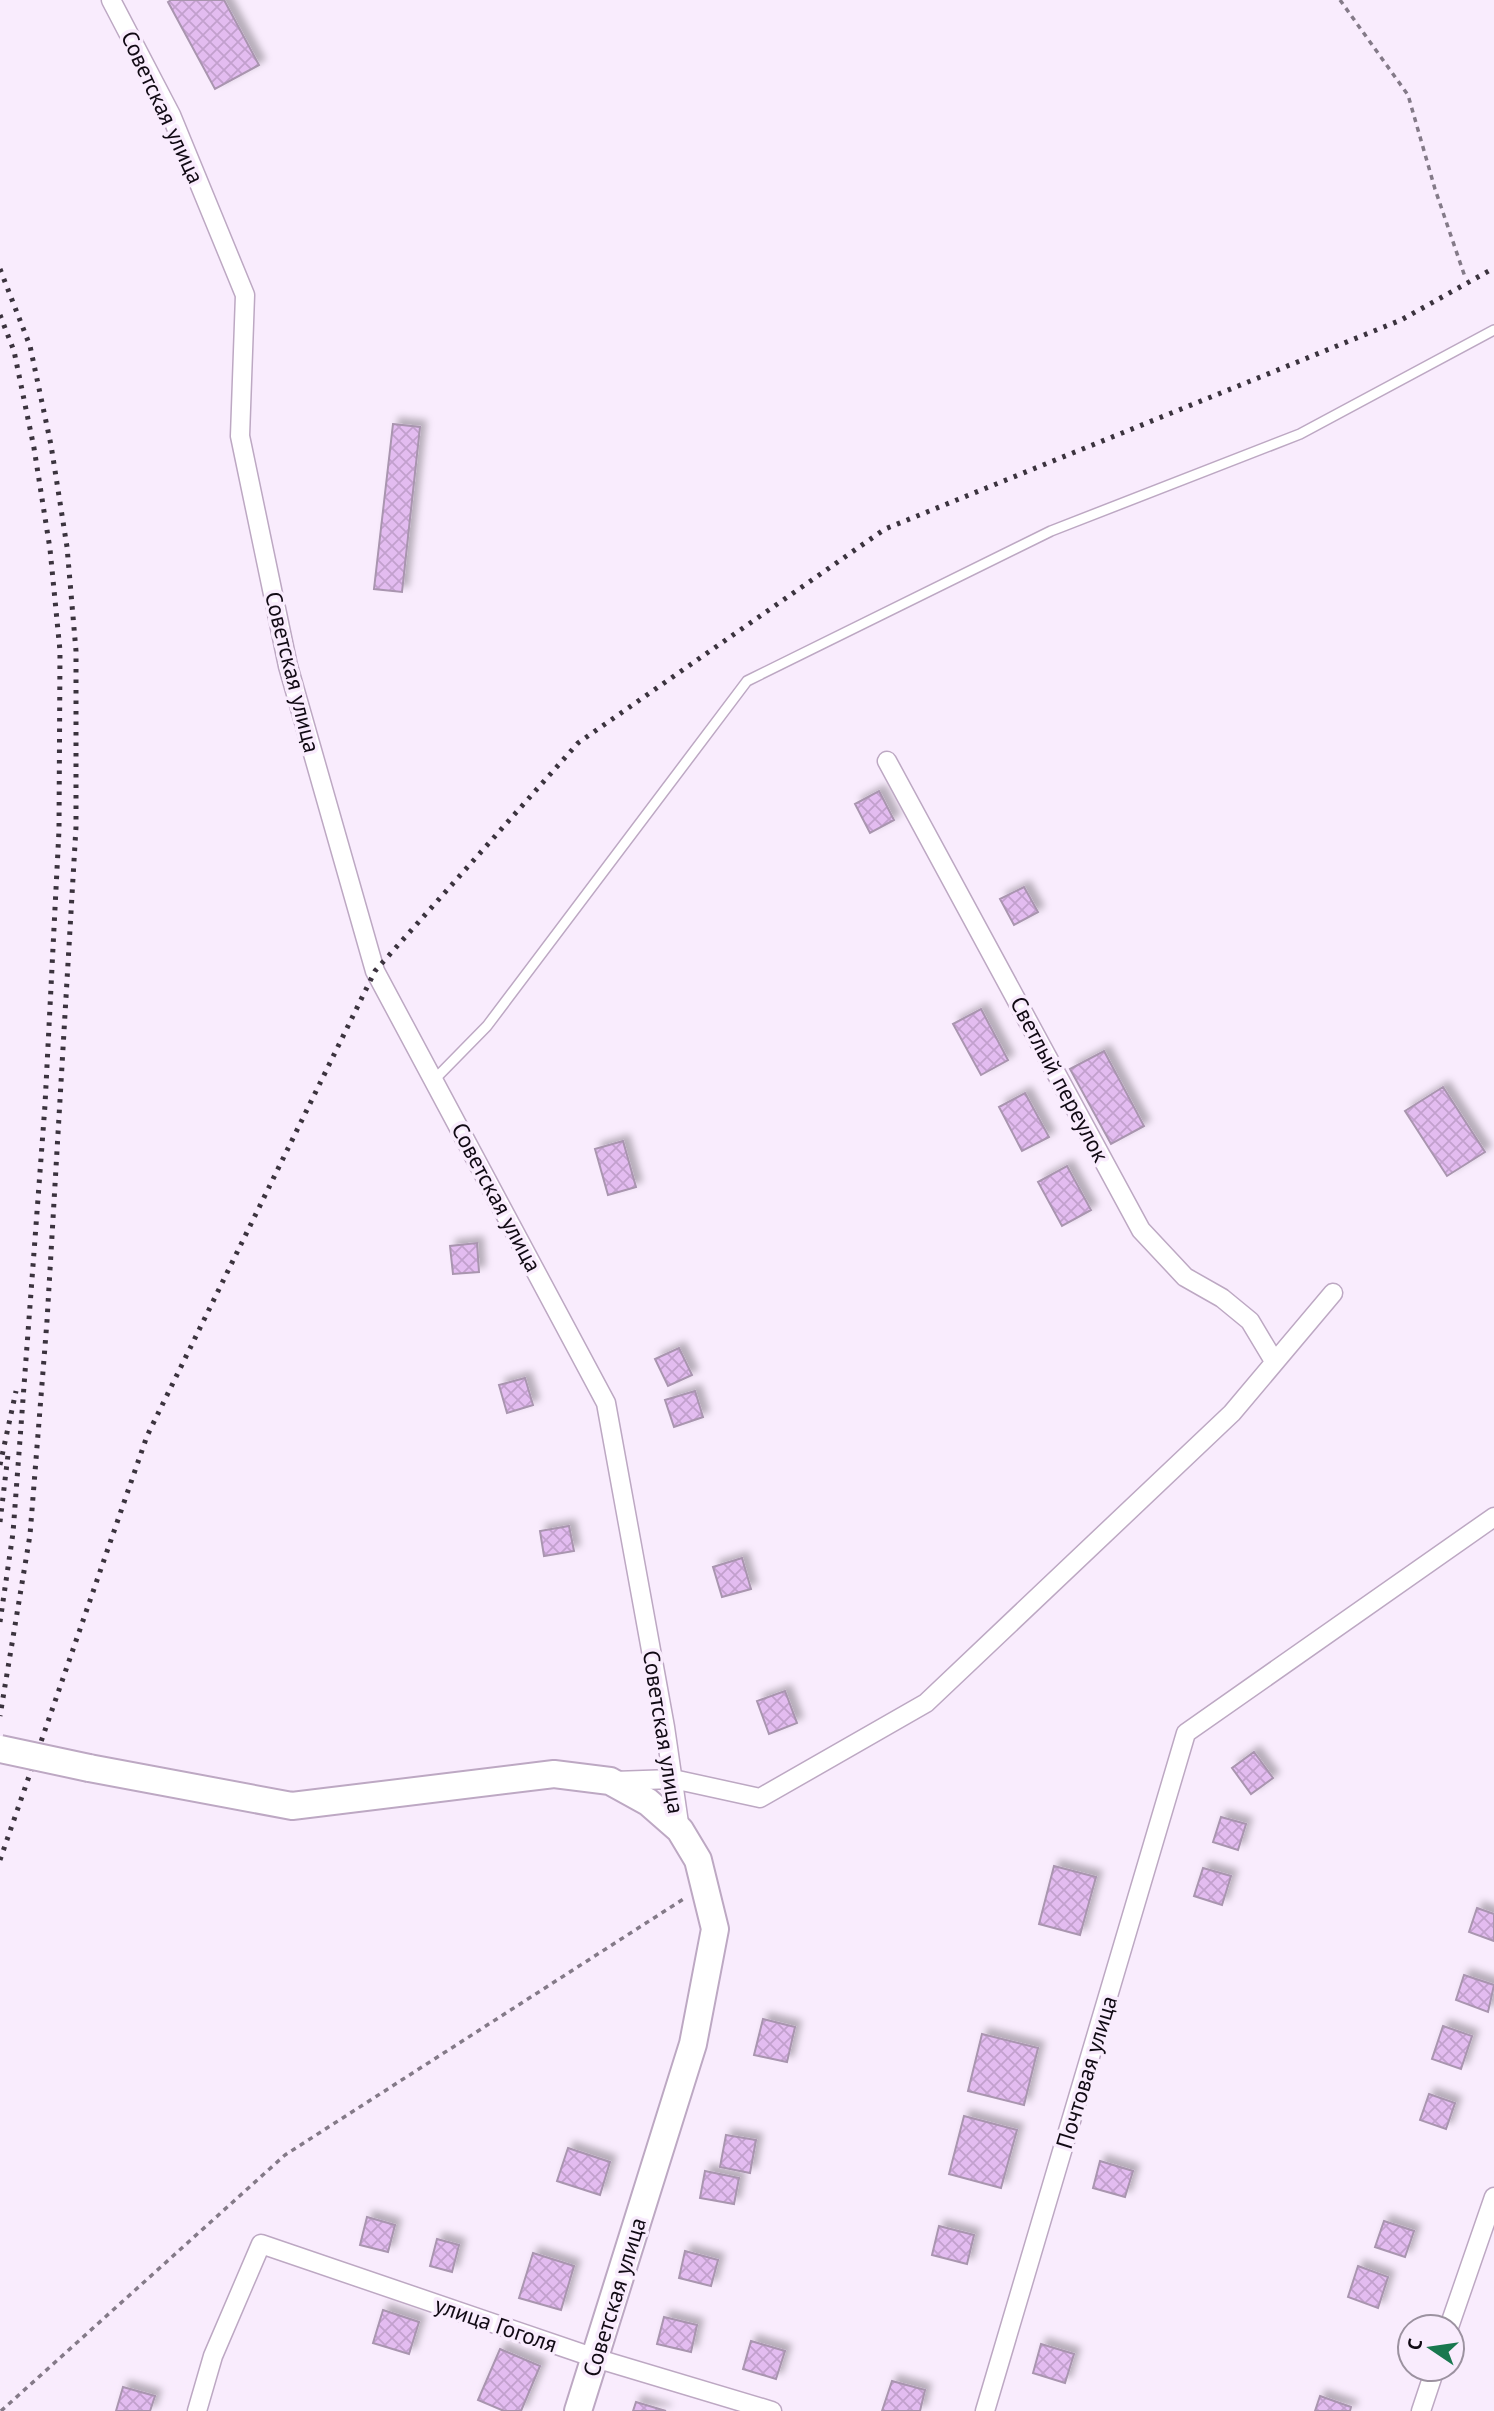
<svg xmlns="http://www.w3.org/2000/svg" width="1494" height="2411" font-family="'PT Sans',sans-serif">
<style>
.building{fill:url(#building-cross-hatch);stroke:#a995af;stroke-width:2;filter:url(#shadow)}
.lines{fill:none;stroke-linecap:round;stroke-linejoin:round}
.lane-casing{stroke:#bda8c3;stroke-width:12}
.street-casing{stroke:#bda8c3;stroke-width:21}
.secondary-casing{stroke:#bda8c3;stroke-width:30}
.path{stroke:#847a88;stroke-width:3.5;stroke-dasharray:5 5;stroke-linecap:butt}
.lane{stroke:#fff;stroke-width:9}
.street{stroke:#fff;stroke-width:18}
.secondary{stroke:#fff;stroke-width:26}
.rail{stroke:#3b333e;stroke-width:5;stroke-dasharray:3.5 7;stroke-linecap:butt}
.secondary-bridge-casing{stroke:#bda8c3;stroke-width:30;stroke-linecap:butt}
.secondary-bridge{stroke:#fff;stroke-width:26}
.labels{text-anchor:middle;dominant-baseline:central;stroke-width:7;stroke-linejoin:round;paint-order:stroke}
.street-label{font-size:23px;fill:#110a14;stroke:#f9ecfd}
</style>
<defs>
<pattern id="building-cross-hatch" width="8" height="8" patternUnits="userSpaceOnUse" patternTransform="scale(1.75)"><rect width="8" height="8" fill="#e3bcf0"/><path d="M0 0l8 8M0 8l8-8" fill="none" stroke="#c2a0cd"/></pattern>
<filter id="shadow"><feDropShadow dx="6" dy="-6" stdDeviation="3.5" flood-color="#0004"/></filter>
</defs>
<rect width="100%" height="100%" fill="#f9ecfd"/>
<path class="building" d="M171,0H224L259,65L215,89L168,2Z
M393,424L420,427L402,592L374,589Z
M879,791L894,820L870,833L855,804Z
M1024,887L1038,912L1014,925L1000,899Z
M981,1009L1008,1060L981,1075L953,1024Z
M1104,1051L1144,1126L1111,1144L1070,1069Z
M1443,1087L1485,1152L1447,1176L1405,1111Z
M1025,1093L1049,1137L1022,1151L999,1107Z
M623,1141L636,1187L608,1195L595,1149Z
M1067,1166L1091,1210L1062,1226L1038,1182Z
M477,1243L479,1272L453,1274L450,1246Z
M679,1348L692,1375L668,1386L655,1359Z
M525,1378L533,1405L507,1413L499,1385Z
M695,1391L703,1417L674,1427L665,1400Z
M569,1526L574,1551L544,1556L540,1531Z
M742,1558L751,1589L722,1597L713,1567Z
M785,1691L797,1723L769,1734L757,1701Z
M1254,1752L1273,1778L1251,1794L1232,1768Z
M1221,1817L1246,1824L1238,1850L1213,1842Z
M1054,1866L1096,1877L1080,1935L1039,1924Z
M1203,1868L1231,1876L1222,1905L1194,1896Z
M1477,1908L1494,1914V1941L1469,1932Z
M1464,1975L1494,1985L1488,2012L1456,2000Z
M763,2019L795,2027L787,2062L754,2055Z
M1443,2026L1472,2036L1461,2069L1432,2059Z
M982,2034L1038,2048L1024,2105L968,2091Z
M1429,2094L1455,2103L1446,2129L1420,2120Z
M964,2116L1017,2130L1001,2188L949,2174Z
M726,2135L756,2140L750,2173L720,2167Z
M568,2148L610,2162L600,2195L557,2181Z
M1100,2161L1133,2171L1125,2197L1093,2188Z
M705,2171L739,2178L734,2204L700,2198Z
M367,2217L395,2225L388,2252L360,2245Z
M1384,2221L1414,2231L1405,2257L1375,2247Z
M939,2226L974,2235L967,2264L932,2255Z
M437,2239L459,2245L452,2272L430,2266Z
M685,2251L718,2260L711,2286L679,2278Z
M533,2253L574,2266L561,2310L519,2298Z
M1358,2266L1388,2277L1378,2308L1348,2297Z
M383,2310L419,2322L409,2354L373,2343Z
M664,2317L697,2325L691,2352L657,2344Z
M751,2341L785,2351L776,2379L743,2369Z
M1041,2344L1074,2354L1065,2383L1033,2373Z
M500,2349L540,2366L521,2411H504L478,2400Z
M892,2381L925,2390L920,2411H882Z
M123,2387L155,2396L150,2411H116Z
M1320,2396L1351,2407L1350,2411H1315Z
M636,2402L666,2411H633Z"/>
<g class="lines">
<g class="lane-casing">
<path id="lane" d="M434,1080L487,1026L747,681L1051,531L1300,434L1494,330"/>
</g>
<g class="street-casing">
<path id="street" d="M111,0L171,115L245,295L240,436L288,666L375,971L606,1403L665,1727L680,1830
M887,761L1141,1230L1185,1277L1222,1298L1250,1321L1274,1361
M614,1781L673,1779L760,1798L926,1703L1232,1413L1333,1293
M1449,2327L1494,2197
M197,2411L213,2356L261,2244L595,2358L772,2411
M985,2411L1186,1733L1494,1517
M1421,2411L1435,2369"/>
</g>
<g class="secondary-casing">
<path id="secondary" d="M89,1768L292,1806L554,1774L610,1781L648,1802L680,1830L698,1860L715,1929L693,2044L578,2411"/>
</g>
<path class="path" d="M1340,0L1408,95L1435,189L1465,277
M1,2411L285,2155L685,1898"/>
<use href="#lane" class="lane"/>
<use href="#street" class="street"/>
<use href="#secondary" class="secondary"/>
<path class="rail" d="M0,269L30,346L51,445L67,547L76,651V827L47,1321L30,1535L0,1716
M0,315L14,351L34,448L50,549L60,651L59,830L45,1105L13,1533L0,1622
M0,1465L16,1391
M0,1522L8,1455
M0,1860L147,1436L375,971L578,743L885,529L1401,320L1494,268"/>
<g class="secondary-bridge-casing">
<path id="secondary-bridge" d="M0,1749L89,1768"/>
</g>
<use href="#secondary-bridge" class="secondary-bridge"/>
</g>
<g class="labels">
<g class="street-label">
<text transform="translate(163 107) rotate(65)">Советская улица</text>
<text transform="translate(293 672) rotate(76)">Советская улица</text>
<text transform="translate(1060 1079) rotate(62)">Светлый переулок</text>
<text transform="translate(497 1197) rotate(62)">Советская улица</text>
<text transform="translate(664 1732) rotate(81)">Советская улица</text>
<text transform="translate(1086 2072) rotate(-73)">Почтовая улица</text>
<text transform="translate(614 2297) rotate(-73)">Советская улица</text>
<text transform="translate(496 2324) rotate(19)">улица Гоголя</text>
</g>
</g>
<g transform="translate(1431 2348) rotate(283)"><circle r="33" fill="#f9ecfd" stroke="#9c92a0" stroke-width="2"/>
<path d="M0-5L12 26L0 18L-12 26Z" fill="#19784f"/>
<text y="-10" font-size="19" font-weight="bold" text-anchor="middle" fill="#110a14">С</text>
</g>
</svg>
